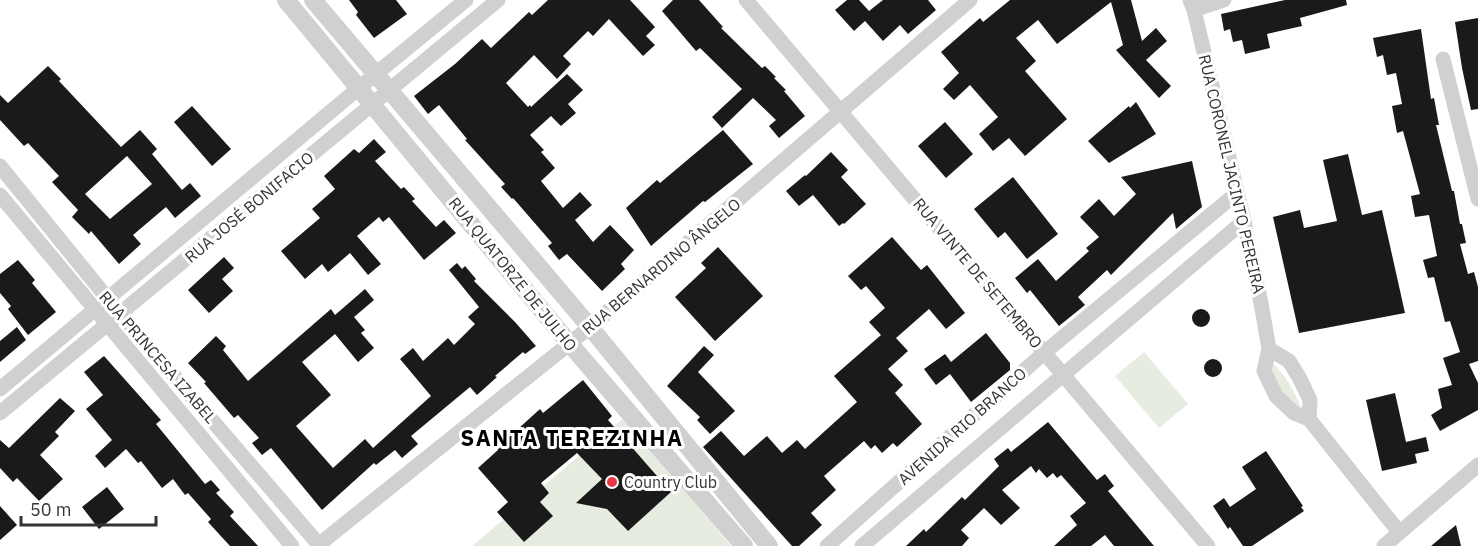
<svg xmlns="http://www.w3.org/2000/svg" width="1478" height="546" font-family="'IBM Plex Sans',sans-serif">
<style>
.green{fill:#e6ecdf}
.building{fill:#1a1a1a;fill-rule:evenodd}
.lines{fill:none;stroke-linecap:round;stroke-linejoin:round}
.minor{stroke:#d0d0d0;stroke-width:15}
.tertiary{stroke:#d0d0d0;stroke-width:18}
.poi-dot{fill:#e63946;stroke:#fff;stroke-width:2}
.labels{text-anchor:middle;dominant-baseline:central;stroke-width:6;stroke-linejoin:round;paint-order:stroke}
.street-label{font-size:16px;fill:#333;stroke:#fff}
.poi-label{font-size:16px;fill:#333;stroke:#fff;text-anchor:start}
.district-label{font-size:22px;font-weight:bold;letter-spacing:1.5px;fill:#000;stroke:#fff}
</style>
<rect width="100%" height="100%" fill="#fff"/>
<path class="green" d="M1144,352L1188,404L1159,428L1115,376Z
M1269,360C1286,374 1294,392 1303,411L1298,412L1271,378Z
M624,418L731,546H472Z"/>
<path class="building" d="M349,0H396L407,14L374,38L356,15L358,12Z
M548,0H630L655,27L646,36L655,45L643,56L609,19L593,36L588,31L563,56L571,64L557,79L534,55L506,83L528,107L530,105L531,107L567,74L583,90L568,104L576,113L561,126L551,116L530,135L544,150L541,152L555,168L541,181L563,208L580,192L592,205L575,220L593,242L610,225L634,250L621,264L625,269L602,291L567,254L559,260L548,246L552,243L513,198L512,199L501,187L505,184L465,140L467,139L439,105L428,114L414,96L455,64L482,39L491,48L529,12L532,15Z
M673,0H699L723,27L721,28L762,68L765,66L776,77L774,78L786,90L784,91L805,116L779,138L769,126L776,120L753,98L722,128L712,117L742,89L700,48L696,51L662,11Z
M847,0H859L869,11L883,0H928L936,10L908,34L900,25L883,41L865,21L854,31L835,10Z
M1010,0H1131L1142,41L1156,28L1167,41L1146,60L1171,86L1159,98L1116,50L1123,45L1111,2L1057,44L1038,20L1016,38L1036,61L1025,71L1067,119L1025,156L1009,138L993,151L979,134L998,117L970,85L954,100L943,89L959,73L941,52L980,18L983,22Z
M1285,0H1346L1347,5L1300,18L1302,26L1267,34L1270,48L1245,54L1242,40L1233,42L1230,29L1224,31L1221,14Z
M1478,18V109L1471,110L1462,68L1455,22Z
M1421,29L1431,99L1434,98L1439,125H1436L1452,191H1454L1460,224H1462L1466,243L1460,244L1468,274L1474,272L1478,287V361L1469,364L1478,383V410L1440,431L1431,415L1442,408L1438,389L1452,385L1443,358L1460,352L1450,321L1445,322L1434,277L1428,278L1423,260L1437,256L1429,215L1415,217L1411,196L1420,194L1403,131L1397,133L1392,106L1402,104L1396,73L1387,75L1383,55L1377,57L1373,38Z
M48,66L61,79L59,81L121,147L140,130L157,149L152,154L182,190L190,183L201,196L175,218L166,207L133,235L141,244L119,264L91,231L89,234L72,217L78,210L52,182L59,176L28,143L24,146L0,120V95L8,103ZM127,156L152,184L110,219L85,194Z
M1136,102L1156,134L1109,163L1088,141L1129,106L1130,108Z
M192,106L231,149L212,166L174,122Z
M945,122L973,154L946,178L918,146Z
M723,130L753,164L705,202L703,201L651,246L626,208L657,180L660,183Z
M374,139L386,152L375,161L401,189L404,187L415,199L412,201L436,227L444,220L456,233L424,260L389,217L383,222L379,217L357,236L381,264L368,275L350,253L328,272L322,264L305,279L281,251L320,218L312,209L335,189L324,176L354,149L359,153Z
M831,152L848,170L841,177L866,204L844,224L843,223L839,226L813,195L799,206L786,191L805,175L806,176Z
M1348,154L1362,215L1382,210L1405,313L1299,333L1273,217L1300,210L1304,228L1337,221L1323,160Z
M1192,161L1202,207L1176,229L1173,213L1111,275L1107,270L1078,297L1085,305L1059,326L1030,290L1027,293L1015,278L1038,259L1056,281L1089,251L1086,248L1099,237L1080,217L1099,199L1114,216L1136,194L1121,177Z
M1013,177L1058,234L1027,259L1005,232L998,238L974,209Z
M892,237L921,270L927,265L965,313L946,329L929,309L896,338L908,351L888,369L903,385L895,393L922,424L897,447L893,443L882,453L875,445L871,449L864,441L824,476L836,490L811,513L822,525L799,546H792L703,447L721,431L744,456L767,436L782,453L797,440L805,449L857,402L834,376L881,335L869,322L885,308L866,286L861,290L848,276Z
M718,247L763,296L715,341L675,297L706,268L701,263Z
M224,257L234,268L222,279L233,291L209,313L188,290Z
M18,260L35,280L32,283L56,312L28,335L8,309L11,306L0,293V274Z
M457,263L462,269L465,266L476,279L474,281L515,322L536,346L525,354L523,352L495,376L497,377L477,395L470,387L411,436L418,444L402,458L395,450L376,465L374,463L322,510L271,448L262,455L252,443L259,438L238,415L234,418L204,383L206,382L188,363L216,336L226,346L223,350L248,381L331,309L335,315L365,289L374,300L354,317L365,330L361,333L374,348L358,362L335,334L302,362L331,395L296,426L333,468L365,439L373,448L431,396L400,359L413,348L423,361L448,338L454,345L475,324L468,317L479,307L449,270Z
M1192 318a9 9 0 1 1 18 0a9 9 0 1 1-18 0Z
M17,327L26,340L0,362V341Z
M986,333L1010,363V370L971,402L950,374L936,385L924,369L945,354L951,362Z
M704,346L714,355L698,372L735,411L710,434L697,420L700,417L667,386Z
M104,356L161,420L156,424L205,484L211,480L220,490L216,493L234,512L230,516L258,546H230L208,522L211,519L188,493L185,495L173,479L162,488L141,461L138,463L126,449L105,468L95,456L112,440L86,409L103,395L84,372Z
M1204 368a9 9 0 1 1 18 0a9 9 0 1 1-18 0Z
M583,380L612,416L608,420L671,492L628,531L607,509L576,503L602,479L577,453L541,483L549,493L540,502L553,516L524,542L497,512L508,502L478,468L498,450L497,448L540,409L543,413Z
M1395,393L1406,442L1426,437L1429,451L1415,454L1417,463L1382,471L1366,400Z
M60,398L75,411L55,432L59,436L40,455L63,479L39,501L17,478L13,482L0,468V440L9,448Z
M1048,422L1097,480L1105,474L1114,486L1108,491L1154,546H1114L1105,535L1091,546H1054L1077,525L1070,516L1086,503L1061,475L1057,478L1053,473L1047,478L1039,469L1036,473L1031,466L1002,490L1020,508L1001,525L984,508L961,530L969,538L962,546H906L924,529L926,532L962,497L965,500L999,466L994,459L1008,448L1011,452Z
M1266,451L1303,506L1301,507L1304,511L1252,546H1243L1230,527L1228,529L1213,506L1224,498L1230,507L1256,489L1242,467Z
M107,487L124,509L99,529L82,507Z
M0,506L17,525L0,540Z
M1456,525L1461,546H1431Z"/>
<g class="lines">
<path class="minor" d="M746,0L1208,546
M1190,0L1194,10L1244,221L1261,303L1269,349L1264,371L1276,396L1294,413L1309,419L1399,532
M1194,10L1224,0
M1443,59L1478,199
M0,166L108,299L320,546
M0,195L292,546
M1269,349L1289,361L1299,377L1310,400L1309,419
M0,389L360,87L466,0
M0,413L498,0
M317,546L590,327L970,0
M827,546L1045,352L1237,193
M862,546L1244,221
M1384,546L1478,465"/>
<path class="tertiary" d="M286,0L569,343L744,546
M313,0L590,327L769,546"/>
</g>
<circle class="poi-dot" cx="612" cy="482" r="6"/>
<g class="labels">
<g class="street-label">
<text transform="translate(1232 174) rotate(77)">RUA CORONEL JACINTO PEREIRA</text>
<text transform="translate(249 207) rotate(-40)">RUA JOSÉ BONIFACIO</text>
<text transform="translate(661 266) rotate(-40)">RUA BERNARDINO ÂNGELO</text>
<text transform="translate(978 273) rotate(50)">RUA VINTE DE SETEMBRO</text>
<text transform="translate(513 274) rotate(51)">RUA QUATORZE DE JULHO</text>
<text transform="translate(158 357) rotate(49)">RUA PRINCESA IZABEL</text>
<text transform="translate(962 426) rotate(-42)">AVENIDA RIO BRANCO</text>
</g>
<g class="poi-label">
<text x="624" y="482">Country Club</text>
</g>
<g class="district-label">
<text x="572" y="437">SANTA TEREZINHA</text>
</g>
</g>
<path d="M21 516v9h135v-9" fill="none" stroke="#333333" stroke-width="3"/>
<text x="30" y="516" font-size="18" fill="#333333" stroke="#ffffff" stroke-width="4.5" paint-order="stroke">50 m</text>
</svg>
